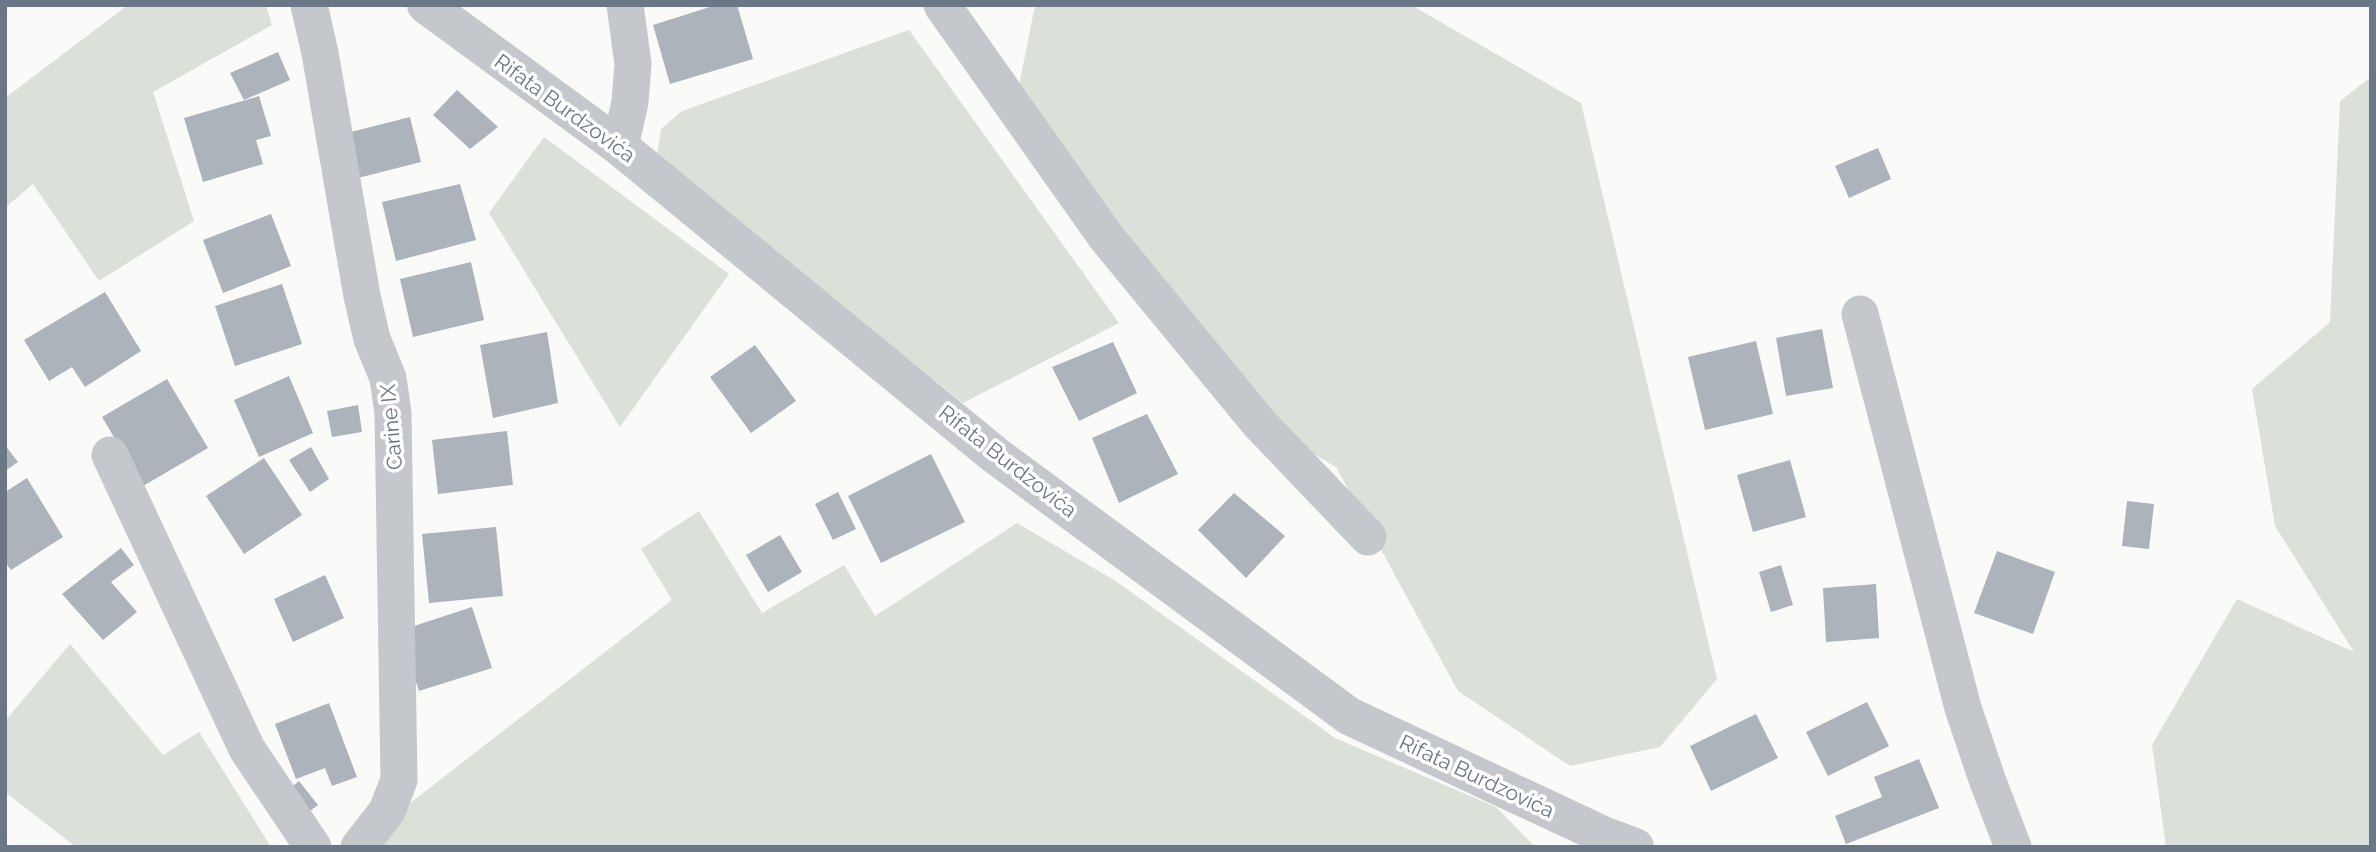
<svg xmlns="http://www.w3.org/2000/svg" width="2376" height="852" font-family="Raleway,sans-serif">
<style>
.green{fill:#dbe0d9}
.building{fill:#adb3ba}
.lines{fill:none;stroke-linecap:round;stroke-linejoin:round}
.minor{stroke:#c4c7cb;stroke-width:37}
.tertiary{stroke:#c4c7cb;stroke-width:38}
.labels{text-anchor:middle;dominant-baseline:central;stroke-width:7;stroke-linejoin:round;paint-order:stroke}
.street-label{font-size:21px;fill:#6b7787;stroke:#fff}
</style>
<rect width="100%" height="100%" fill="#fafaf8"/>
<path class="green" d="M128,5H266L272,25L153,92L194,221L99,281L33,184L5,208V98Z
M1037,5H1411L1581,103L1717,679L1660,747L1570,766L1458,691L1336,467L1246,415L1019,86L1034,10Z
M909,30L1119,323L963,403L685,181L657,156L661,129L682,111Z
M2371,77V847H2166L2152,745L2237,599L2354,652L2275,526L2252,389L2330,322L2340,101Z
M544,137L729,274L620,427L489,213Z
M699,511L762,613L844,565L875,616L1017,523L1114,580L1335,738L1496,807L1535,847H366L387,821L672,600L641,549Z
M70,644L163,755L199,732L271,847H76L5,792V721Z"/>
<path class="building" d="M716,5H737L753,59L670,84L653,25Z
M278,52L290,80L244,100L230,73Z
M457,90L498,127L470,149L433,115Z
M259,96L271,136L256,140L263,164L203,182L184,118Z
M410,117L421,162L358,178L347,133Z
M1878,148L1891,179L1849,198L1835,166Z
M460,184L476,240L396,261L382,202Z
M271,214L291,266L223,293L203,240Z
M471,262L484,320L413,337L400,279Z
M282,284L302,344L235,366L215,306Z
M105,292L141,351L85,387L72,367L49,381L24,340Z
M1822,329L1833,388L1786,396L1776,338Z
M547,332L558,403L493,418L480,345Z
M1756,341L1773,414L1705,430L1688,357Z
M1113,342L1137,393L1079,421L1052,367Z
M755,345L796,401L751,433L710,377Z
M289,376L313,433L259,457L234,400Z
M167,379L208,448L143,486L102,417Z
M358,405L362,432L332,437L327,411Z
M1147,414L1178,474L1119,503L1092,438Z
M507,431L513,485L438,494L432,440Z
M5,445L18,462L5,471Z
M311,447L329,479L310,492L289,460Z
M931,454L965,522L881,563L848,496Z
M264,458L302,515L244,554L206,496Z
M1790,460L1806,517L1753,532L1737,475Z
M27,478L63,537L11,570L5,562V492Z
M838,492L856,529L833,540L815,504Z
M1234,493L1285,536L1246,578L1198,530Z
M2127,501L2154,504L2149,549L2122,546Z
M496,527L503,596L429,603L422,534Z
M780,535L802,572L768,592L746,555Z
M121,548L134,565L111,582L137,612L103,640L62,594Z
M1997,551L2055,572L2033,634L1974,613Z
M1781,565L1793,605L1771,612L1759,572Z
M325,575L344,618L293,642L274,599Z
M1876,584L1879,638L1826,642L1823,588Z
M472,607L492,668L419,691L399,631Z
M1867,702L1889,746L1828,776L1806,732Z
M329,703L357,777L332,786L325,768L296,779L275,724Z
M1756,714L1778,758L1711,791L1690,746Z
M1919,759L1939,808L1846,844L1835,816L1882,797L1874,777Z
M299,781L318,805L302,817L283,794Z"/>
<g class="lines">
<path class="minor" d="M309,5L320,53L362,296L372,339L388,378L393,413L399,780L387,811L359,847
M942,5L1106,237L1259,423L1368,537
M620,147L630,102L633,64L625,5
M1860,314L1963,708L1987,779L2013,847
M110,455L247,749L313,847"/>
<path class="tertiary" d="M426,5L620,147L995,455L1349,716L1603,835L1635,847"/>
</g>
<g class="labels">
<g class="street-label">
<text transform="translate(565 108) rotate(36)">Rifata Burdzovića</text>
<text transform="translate(391 427) rotate(-95)">Carine IX</text>
<text transform="translate(1008 461) rotate(38)">Rifata Burdzovića</text>
<text transform="translate(1477 776) rotate(25)">Rifata Burdzovića</text>
</g>
</g>
<rect width="2376" height="852" fill="none" stroke="#6b7787" stroke-width="14"/>
</svg>
